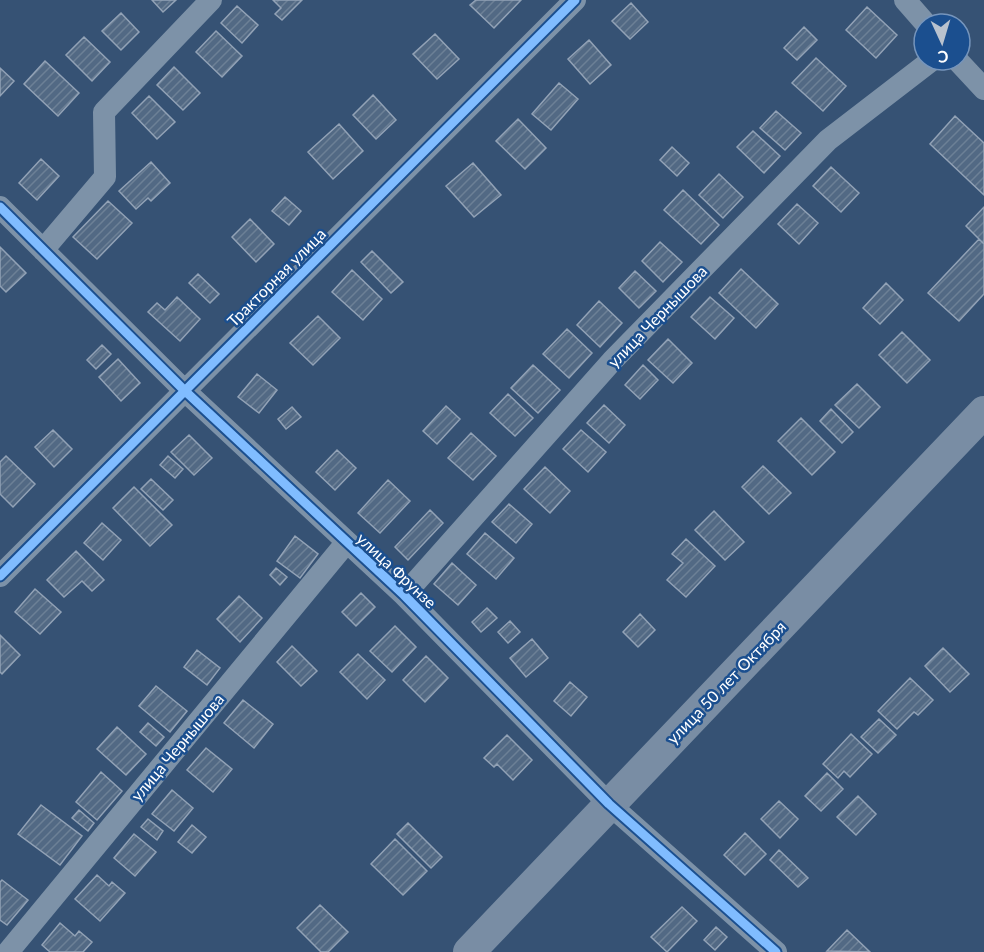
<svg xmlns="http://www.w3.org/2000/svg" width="984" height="952" font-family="Lato,sans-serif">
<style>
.building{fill:url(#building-hatch);stroke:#92a2b6;stroke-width:1.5}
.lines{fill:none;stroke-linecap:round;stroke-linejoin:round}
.street{stroke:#7d92a8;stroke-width:22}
.secondary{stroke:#798da4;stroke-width:32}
.cycleway-casing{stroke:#1b4f8f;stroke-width:13}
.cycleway{stroke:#80bcff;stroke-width:9}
.labels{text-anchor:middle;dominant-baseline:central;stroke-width:5;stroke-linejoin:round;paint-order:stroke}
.street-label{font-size:16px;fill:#fff;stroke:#1b4f8f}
</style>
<defs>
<pattern id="building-hatch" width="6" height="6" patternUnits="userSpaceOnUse" patternTransform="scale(1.5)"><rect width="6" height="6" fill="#526984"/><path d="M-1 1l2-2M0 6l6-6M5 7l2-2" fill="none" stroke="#6c8096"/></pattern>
</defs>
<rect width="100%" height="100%" fill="#365274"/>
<path class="building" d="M152,0H176L163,12Z
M273,0H302L282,20L275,14L281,8Z
M476,0H521L494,28L470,5Z
M631,3L648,22L630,39L612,21Z
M237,6L258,25L242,43L221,23Z
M867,7L897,35L876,58L846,30Z
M121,13L139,32L121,50L102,31Z
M804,27L817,40L797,60L784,48Z
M216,31L242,56L222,77L196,52Z
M435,34L459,59L437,79L413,54Z
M84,37L110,62L92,81L66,55Z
M589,40L611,65L590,84L568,59Z
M816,58L846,86L823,111L792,83Z
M45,61L79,93L58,116L24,84Z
M174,67L200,93L183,110L157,85Z
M0,68L14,81L0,96Z
M559,83L578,99L551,130L532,114Z
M373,95L396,120L376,139L353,115Z
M149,96L175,122L157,139L132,113Z
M776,111L801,133L785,150L760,128Z
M955,116L984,143V195L930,144Z
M518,119L546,148L525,169L496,141Z
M339,124L363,151L333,179L308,152Z
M753,131L780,156L764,173L737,147Z
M672,147L689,163L677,176L660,160Z
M41,159L59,176L37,200L19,183Z
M151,162L170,183L151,201L148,198L136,209L119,191Z
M473,163L501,195L474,217L446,186Z
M831,167L859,193L841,212L813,186Z
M719,174L743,197L723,218L699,195Z
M683,190L719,225L701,244L664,210Z
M285,197L301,211L289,225L272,211Z
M108,201L132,223L97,259L73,237Z
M797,204L818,223L799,244L778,224Z
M984,207V244L966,226Z
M250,219L274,244L256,262L232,237Z
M979,239L984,244V294L959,321L928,293Z
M660,242L682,262L663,282L642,261Z
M0,247L26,273L6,292L0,286Z
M372,251L403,282L391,293L361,262Z
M741,269L778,304L756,328L719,293Z
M352,270L382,299L363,320L332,292Z
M635,271L656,291L639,308L619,288Z
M198,274L219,294L210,303L189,283Z
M886,283L903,300L880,324L863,308Z
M177,297L200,319L180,341L148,312L157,303L165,310Z
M710,297L734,318L715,339L691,317Z
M599,301L622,323L600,347L577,325Z
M318,316L340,338L313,365L290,343Z
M567,329L592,353L569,378L543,354Z
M902,332L930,360L907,383L879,355Z
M668,339L692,363L673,383L648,360Z
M102,345L111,354L96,369L87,360Z
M118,359L140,383L121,401L99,377Z
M533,365L560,390L538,413L511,388Z
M643,365L658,380L640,399L625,385Z
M257,374L277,390L259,413L238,397Z
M857,384L880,407L859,428L835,405Z
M508,394L533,418L515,436L490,413Z
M604,405L625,425L609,443L587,423Z
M446,406L460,419L437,444L423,431Z
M292,407L301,417L286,429L278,419Z
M831,409L853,432L842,443L820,421Z
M801,418L835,452L812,475L778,441Z
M53,430L72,449L54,467L35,447Z
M581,430L606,452L588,472L563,449Z
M471,433L496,456L473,480L448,458Z
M189,435L212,458L194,475L171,452Z
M337,450L356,468L335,490L316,472Z
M6,456L35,484L13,507L0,494V462Z
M168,456L183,469L175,478L160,465Z
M763,466L791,493L769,514L742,487Z
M545,467L570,491L550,513L524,489Z
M151,479L173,500L163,510L141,489Z
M388,480L410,501L380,533L358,513Z
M134,487L172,525L150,546L113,508Z
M509,504L532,524L516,543L492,522Z
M430,510L443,523L408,560L395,547Z
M714,511L744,542L725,560L695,530Z
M102,523L121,540L103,560L84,543Z
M485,533L514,558L496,579L467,554Z
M295,536L318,554L300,578L277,561Z
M686,539L715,566L686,597L667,580L683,563L672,554Z
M76,551L104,580L92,591L82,581L64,597L47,580Z
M452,563L476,585L458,605L434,584Z
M276,568L287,577L280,585L270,575Z
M35,589L61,612L40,634L15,612Z
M361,593L375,607L356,626L342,612Z
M239,596L262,618L240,642L217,619Z
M487,608L497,618L481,632L472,622Z
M640,614L655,630L638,647L623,632Z
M510,621L520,632L508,643L498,632Z
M395,626L416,647L392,672L370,651Z
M0,635L20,655L2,674L0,672Z
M532,639L548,658L526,677L510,658Z
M292,646L317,671L301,686L277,662Z
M943,648L969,674L950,692L925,666Z
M197,650L220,668L207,685L184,667Z
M358,654L385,680L367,699L340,672Z
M426,656L448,678L425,702L403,680Z
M910,678L933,700L918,715L914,712L897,729L878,711Z
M570,682L587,697L571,716L554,701Z
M156,686L187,711L170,732L139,706Z
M243,700L273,724L254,748L224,723Z
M879,719L896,735L878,753L861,737Z
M148,723L164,737L156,746L140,732Z
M117,727L146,754L126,775L97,749Z
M851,734L872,754L850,777L844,771L838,778L823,764Z
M507,735L532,760L513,780L497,764L494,767L484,758Z
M206,748L232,769L213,792L187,770Z
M101,772L122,791L97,820L76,802Z
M827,773L843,789L821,811L805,796Z
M172,790L193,808L174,831L152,814Z
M858,796L876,814L856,835L837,817Z
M779,801L798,819L780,838L761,819Z
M41,805L82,836L60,865L18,834Z
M79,810L94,823L88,831L72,818Z
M148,819L163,831L157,840L141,827Z
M408,823L442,857L431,868L397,834Z
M192,825L206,837L192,853L178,842Z
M745,833L766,854L745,875L724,855Z
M134,834L156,852L135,876L114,858Z
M395,839L427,871L403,895L371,864Z
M779,850L808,878L798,887L770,860Z
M97,875L109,886L112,882L125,893L100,921L75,899Z
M2,880L28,900L7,925L0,920V882Z
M320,905L348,932L328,952H321L297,928Z
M682,907L697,921L667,952L651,937Z
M60,923L75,936L79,931L92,942L83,952H50L42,945Z
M716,927L727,937L715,950L704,940Z
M847,930L870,952L827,951Z"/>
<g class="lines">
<path class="street" d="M905,0L926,24
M957,60L984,89
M0,207L184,390L404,595L609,804L776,952
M43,250L105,177L104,112L211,0
M0,576L575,0
M404,595L612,361L828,140L932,60
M8,952L346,543"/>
<path class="secondary" d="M469,952L984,412"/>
<g class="cycleway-casing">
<path id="cycleway" d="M0,207L184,390L404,595L609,804L776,952
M0,576L575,0"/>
</g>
<use href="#cycleway" class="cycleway"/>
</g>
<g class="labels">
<g class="street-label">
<text transform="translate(276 277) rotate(-45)">Тракторная улица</text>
<text transform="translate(657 316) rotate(-46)">улица Чернышова</text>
<text transform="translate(397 570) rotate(43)">улица Фрунзе</text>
<text transform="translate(726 682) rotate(-46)">улица 50 лет Октября</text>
<text transform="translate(177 747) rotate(-50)">улица Чернышова</text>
</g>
</g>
<g transform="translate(942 42) rotate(176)"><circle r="28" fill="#1b4f8f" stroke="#7695bc" stroke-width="1.5"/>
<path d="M0-4.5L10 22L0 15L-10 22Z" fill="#b9c2ce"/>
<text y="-9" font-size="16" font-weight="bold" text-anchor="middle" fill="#ffffff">С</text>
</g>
</svg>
